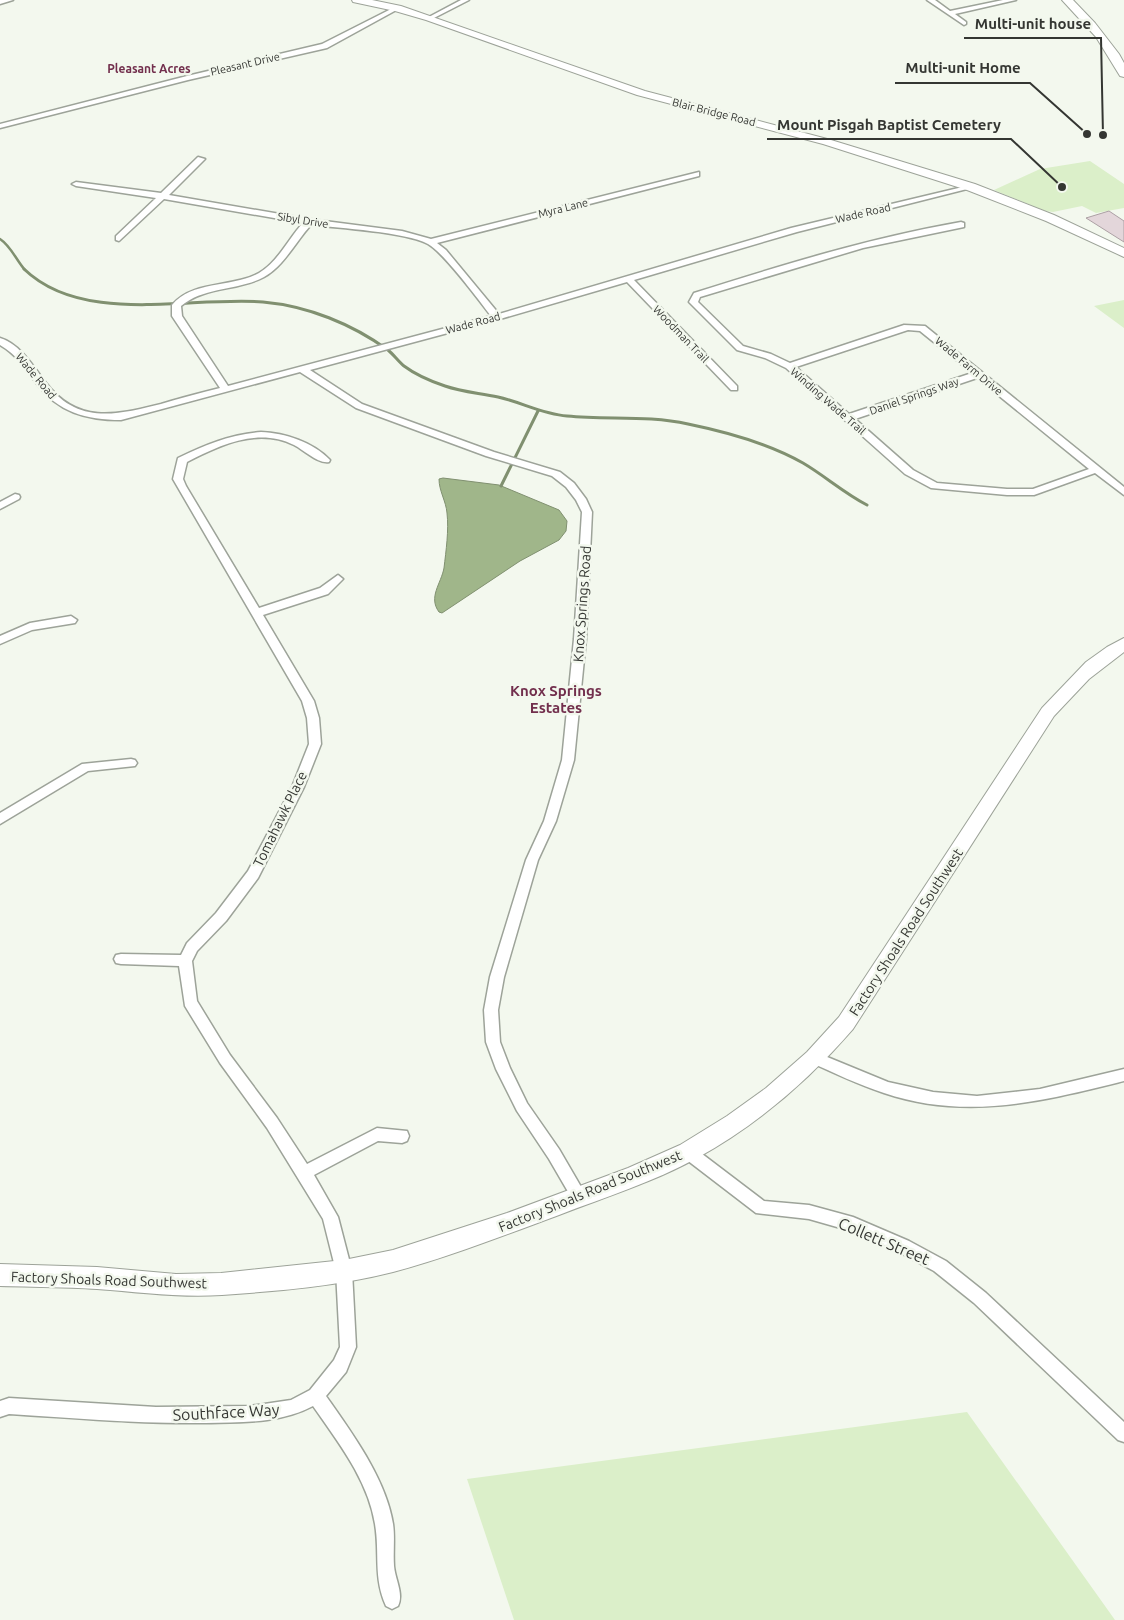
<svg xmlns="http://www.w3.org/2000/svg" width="1124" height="1620" font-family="Ubuntu,sans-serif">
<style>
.green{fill:#dbefc9}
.water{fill:#a0b68a;stroke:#809070}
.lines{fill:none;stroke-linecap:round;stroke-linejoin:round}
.stream-far1{stroke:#809070;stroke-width:2.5}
.stream{stroke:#809070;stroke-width:3}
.building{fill:#e3d6da;stroke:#aca0a4}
.street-casing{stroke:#9da399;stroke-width:3}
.secondary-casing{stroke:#9da399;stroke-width:2}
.street{fill:#fff;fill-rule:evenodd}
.secondary{fill:#fff;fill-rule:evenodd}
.labels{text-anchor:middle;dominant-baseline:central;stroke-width:5;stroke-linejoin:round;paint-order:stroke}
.far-street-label{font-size:11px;fill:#343632;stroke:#f3f8ee}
.far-neighbourhood-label{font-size:12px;font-weight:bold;fill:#722f4d;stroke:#f3f8ee}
.street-label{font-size:14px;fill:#343632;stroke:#f3f8ee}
.neighbourhood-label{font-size:15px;font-weight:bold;fill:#722f4d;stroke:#f3f8ee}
.near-street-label{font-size:16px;fill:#343632;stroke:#f3f8ee}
.leader{fill:none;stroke:#343632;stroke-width:2}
.callout-dot{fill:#343632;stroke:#f3f8ee;stroke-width:2}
.callout-label{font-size:15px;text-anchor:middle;font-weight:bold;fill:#343632;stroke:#f3f8ee;stroke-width:5;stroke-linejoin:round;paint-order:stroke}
</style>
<rect width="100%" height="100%" fill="#f3f8ee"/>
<path class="green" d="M1090,161L1124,184V208L1096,213L1082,206L1053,212L1045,211L994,190L1040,169Z
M1124,300V328L1094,306Z
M967,1412L1115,1620H514L467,1479Z"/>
<path class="water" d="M443,478L499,485L559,510L567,521L566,531L559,540L520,561L442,613L439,612C428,597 441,584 444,568C446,551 449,530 447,513C446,501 439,491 439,479Z"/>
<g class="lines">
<path class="stream-far1" d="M0,239C11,246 16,260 25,270"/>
<path class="stream" d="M24,269C83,326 189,296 263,302C308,306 352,324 388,350C394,355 398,361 404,366C416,375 430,381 445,386C462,392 480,393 498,397C521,402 542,414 567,416C608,420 648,415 688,424C727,432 768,443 803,463C825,476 844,493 867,505
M501,486L538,411"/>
</g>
<path class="building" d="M1109,211L1124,221V242L1086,218Z"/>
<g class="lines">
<g class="street-casing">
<path id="street" d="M0,0H13L0,4Z
M461,0H469L432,19L427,18Z
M927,0H935L950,11L1003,0H1016L955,14L966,22V24L964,25Z
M395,7L400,8L327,48L188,80L0,128V124L187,76L322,44Z
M198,157L205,159L169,195L309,219L402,231L431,239L699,172V176L437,243L446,250L499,314L791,228L971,185L975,187L797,232L634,280L737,386V390H731L627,282L500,319L310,370L362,404L494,452L560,472L574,483L586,499L592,512L586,639L574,760L556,821L538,860L504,977L498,1010L500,1042L510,1068L527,1103L559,1149L584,1192L587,1197L584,1202L579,1204L574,1202L549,1159L517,1111L496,1069L486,1042L484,1010L490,977L526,860L544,821L562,760L574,639L582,512L576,500L566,487L552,476L486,456L356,408L300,372L121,420C86,420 58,412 37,384C26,369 16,354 0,345V338C20,344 34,367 46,383C78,425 116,415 161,404C180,398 200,393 220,388L172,316V305C193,280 232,288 259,273C278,262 288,239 303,223L164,199L119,241L116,240V236L156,198L76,186L72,184L76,182L161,193ZM311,225C339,228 406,232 428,244C444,253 478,299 491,316L228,386L182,316L181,306C205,286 238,291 264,277C284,266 296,241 311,225Z
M961,222L964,223V227L863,248L700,297L698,302L743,346L771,354L790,363L904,325L925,326L1124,487V495L1095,473L1034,495H1007L931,488L905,474L786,368L765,358L737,350L689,302L694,293C782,265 870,238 961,222ZM908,330L920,331L972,373L849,414L796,367ZM977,378L1089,469L1033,489H1007L937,483L913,470L855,419Z
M261,432C285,433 313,442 330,460L329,462C318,464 304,450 294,445C258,427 220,445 187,462L183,479L186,486L259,608L320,588L338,575L343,579L328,594L263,615L314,701L319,718L321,744L304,787L258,878L226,921L197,951L192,961L197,1001L230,1055L277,1118L307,1164L377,1128L407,1131L409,1136L407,1141L402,1143L378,1141L314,1175L338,1217L352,1271L356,1347L346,1372L326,1396C352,1433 386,1479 393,1524C395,1537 393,1552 394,1566C395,1579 404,1594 398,1606L392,1609L386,1606C373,1577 380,1553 375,1524C368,1480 338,1442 313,1406C279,1424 242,1422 205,1423C139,1424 74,1418 9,1414L0,1417V1401L9,1398L156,1407L250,1406L291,1400L310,1390L334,1360L340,1347L336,1271L323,1219L267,1128L220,1063L185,1006L179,966L121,964L116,963L114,959L116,955L121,954L181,955L187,943L216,913L248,871L292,787L309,744L307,718L302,701L173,479L178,458C205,445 231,434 261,432Z
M15,494L19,495L20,497L19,499L0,509V502Z
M71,616L77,620L75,623L32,630L0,644V636L30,623Z
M131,759L135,760L137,763L135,766L88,771L0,824V813L82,764Z
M815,1052L888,1082L933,1092L977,1096L1040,1089L1124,1069V1081C1043,1101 967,1121 884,1093C859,1085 834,1073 810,1062L808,1058L810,1054Z
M688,1145L693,1147L764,1201L809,1205L853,1217L909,1241L946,1261L986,1293L1124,1422V1442L1118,1440L974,1303L934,1271L897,1251L851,1231L809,1219L756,1213L683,1157L681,1152L683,1147Z"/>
</g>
<g class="secondary-casing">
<path id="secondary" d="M352,0H372L401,6L645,91L831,140L975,184L1054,215L1124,248V257L1046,221L967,190L823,144L637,95L426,20L395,11L353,2Z
M1062,0H1073L1095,23L1119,54L1124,63V77L1120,76L1096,37Z
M1124,638V652L1089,679L1054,716L853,1029C808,1081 757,1125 697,1158C654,1182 605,1197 559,1215C505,1235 449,1257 393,1272C338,1286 279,1291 222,1295C180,1298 139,1292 97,1289C65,1287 32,1287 0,1286V1264L97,1267L176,1274L221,1273L344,1260L393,1250L507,1213L628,1168L680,1145L727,1116L766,1088L807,1052L839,1017L1042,708L1086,662L1107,647Z"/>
</g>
<use href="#street" class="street"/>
<use href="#secondary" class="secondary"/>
</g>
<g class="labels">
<g class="far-street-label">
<text transform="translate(245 64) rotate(-13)">Pleasant Drive</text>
<text transform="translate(714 112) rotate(14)">Blair Bridge Road</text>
<text transform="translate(563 208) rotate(-14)">Myra Lane</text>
<text transform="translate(863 213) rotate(-13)">Wade Road</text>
<text transform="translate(303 220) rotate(9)">Sibyl Drive</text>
<text transform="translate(473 323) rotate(-15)">Wade Road</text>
<text transform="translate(681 334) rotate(46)">Woodman Trail</text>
<text transform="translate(969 366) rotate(40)">Wade Farm Drive</text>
<text transform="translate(36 376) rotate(50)">Wade Road</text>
<text transform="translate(914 396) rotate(-19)">Daniel Springs Way</text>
<text transform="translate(828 401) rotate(41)">Winding Wade Trail</text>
</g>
<g class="far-neighbourhood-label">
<text x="149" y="68">Pleasant Acres</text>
</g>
<g class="street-label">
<text transform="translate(582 604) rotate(-86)">Knox Springs Road</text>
<text transform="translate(280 819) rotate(-64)">Tomahawk Place</text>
<text transform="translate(906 932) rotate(-57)">Factory Shoals Road Southwest</text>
<text transform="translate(590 1191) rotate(-22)">Factory Shoals Road Southwest</text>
<text transform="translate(109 1280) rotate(2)">Factory Shoals Road Southwest</text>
</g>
<g class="neighbourhood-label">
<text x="556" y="690">Knox Springs<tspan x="556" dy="17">Estates</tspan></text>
</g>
<g class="near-street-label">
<text transform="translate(884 1241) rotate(23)">Collett Street</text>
<text transform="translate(226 1412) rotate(-3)">Southface Way</text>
</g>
</g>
<path class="leader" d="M1103 135L1101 38H964M1087 134L1030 83H895M1062 187L1011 139H767"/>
<g class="callout-dot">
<circle cx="1103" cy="135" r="5"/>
<circle cx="1087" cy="134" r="5"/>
<circle cx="1062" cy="187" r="5"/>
</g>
<g class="callout-label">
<text x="1033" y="29">Multi-unit house</text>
<text x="963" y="73">Multi-unit Home</text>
<text x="889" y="130">Mount Pisgah Baptist Cemetery</text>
</g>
</svg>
